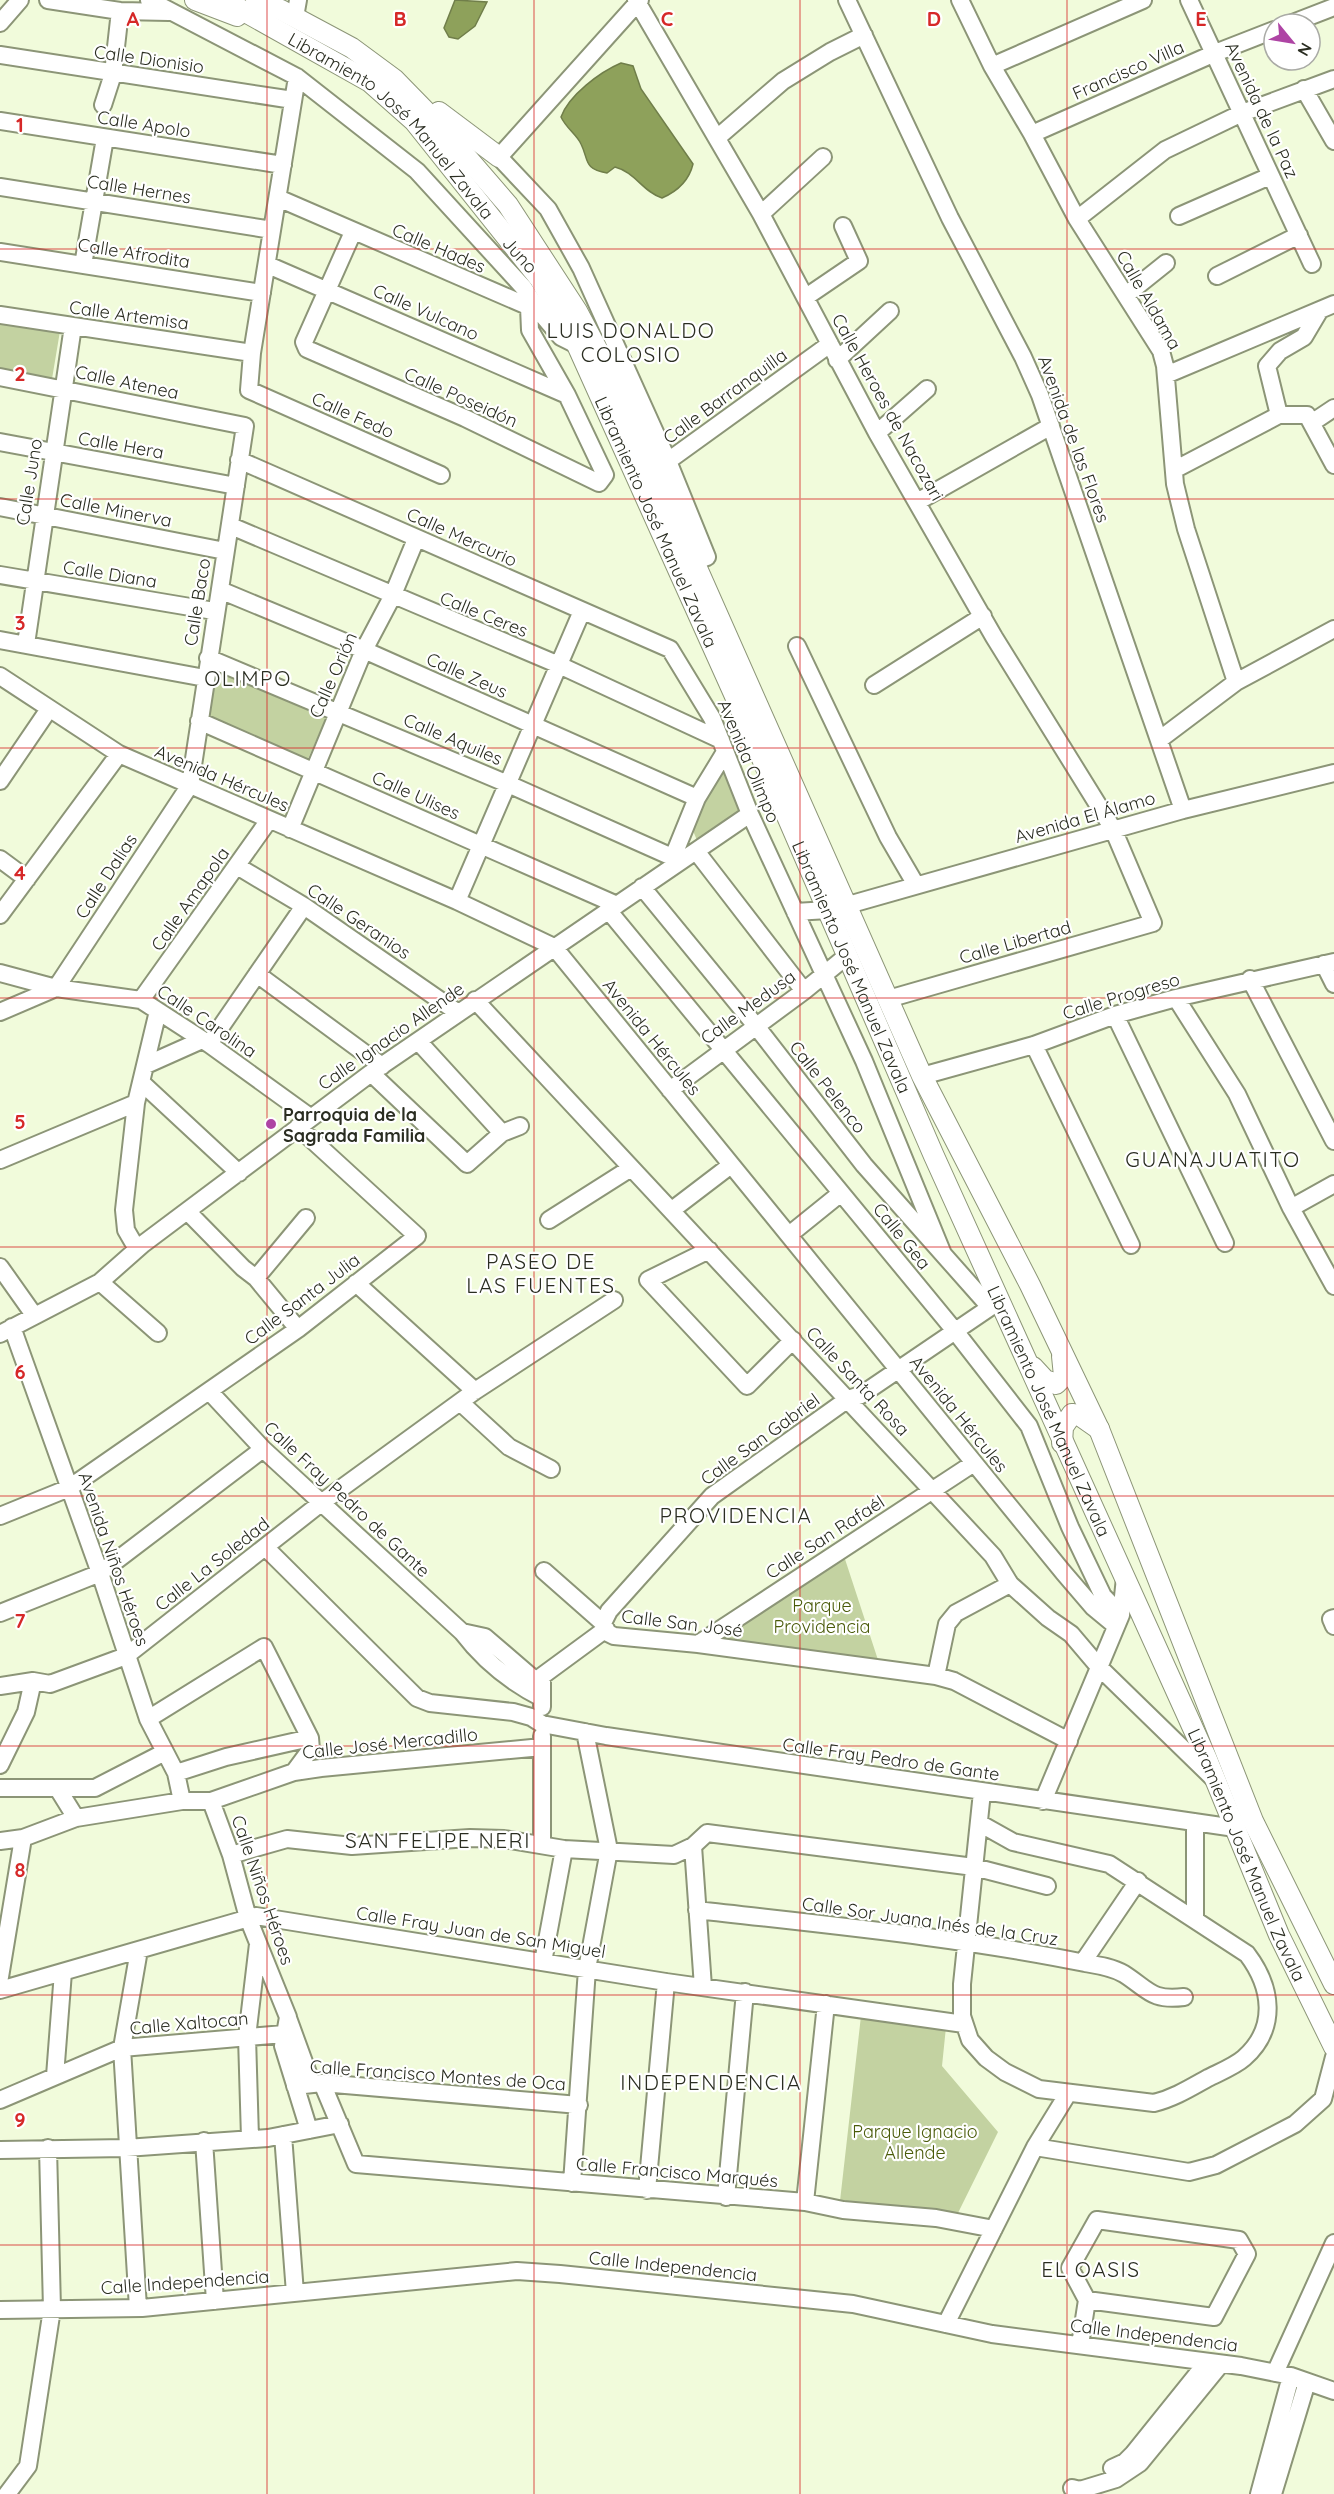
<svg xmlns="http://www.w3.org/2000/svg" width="1334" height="2494" font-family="Quicksand,sans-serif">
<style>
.green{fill:#c3d2a1}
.water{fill:#8ea15b;stroke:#707e4a;stroke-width:1.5}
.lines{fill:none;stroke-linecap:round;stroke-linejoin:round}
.minor-casing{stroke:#8c9577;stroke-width:20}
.major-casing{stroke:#8c9577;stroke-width:22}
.minor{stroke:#fff;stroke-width:16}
.major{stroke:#fff;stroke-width:20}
.grid{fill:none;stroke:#d62828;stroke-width:1.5;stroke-opacity:0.55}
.poi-dot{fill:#ae44a4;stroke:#fff;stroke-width:2}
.labels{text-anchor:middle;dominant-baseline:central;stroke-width:4.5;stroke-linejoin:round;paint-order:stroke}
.street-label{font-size:18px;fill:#2a2d21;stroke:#fff}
.poi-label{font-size:18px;font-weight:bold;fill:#2a2d21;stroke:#fff;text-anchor:start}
.park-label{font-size:18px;fill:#4a5b09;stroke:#fff}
.quarter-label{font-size:21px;letter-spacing:1.5px;fill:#2a2d21;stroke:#fff}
.grid-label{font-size:20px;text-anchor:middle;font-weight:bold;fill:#d62828;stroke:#fff;stroke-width:4.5;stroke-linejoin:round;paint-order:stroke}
</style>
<rect width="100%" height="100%" fill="#f1fbdb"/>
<path class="green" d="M0,321L60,331L52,379L0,371Z
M212,663L328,714L307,761L205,716Z
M725,762L744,810L698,843L692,828L705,794Z
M843,1553L879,1663L710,1641Z
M861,2016L946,2027L942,2066L998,2132L957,2215L840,2201Z"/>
<path class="water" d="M455,0L487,2L475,26L458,39L449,37L444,28Z
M621,63L633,66L641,89L693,164C689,181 678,191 662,198C643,192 635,172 615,167L607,173C583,169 589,160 581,144C577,135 566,128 561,117C569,95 600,72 621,63Z"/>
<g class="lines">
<g class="minor-casing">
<path id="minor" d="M48,0L120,11L169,12
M149,0L297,77L417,171L524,288L539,311
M636,0L761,214L877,433L994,637L1113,829L1153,923L888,999
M640,0L499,157L548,209L581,268L668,461L707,557L693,562
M847,0L950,218L1023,357L1040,395L1183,810
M960,0L992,66L1032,134L1077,219L1161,351L1165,366L1175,484L1186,529L1236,682
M1189,0L1312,264
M295,17L298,0
M0,23L20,0
M1290,24L1334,7
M0,55L293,100
M992,66L1143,0
M297,77L252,353L249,390L441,475
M1304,89L1334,141
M103,105L113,74L120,11
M0,121L283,165
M1032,134L1215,53L1274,30
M717,138L783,81L830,52L864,35
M0,187L272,230
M278,198L539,311L561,337L577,345
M761,214L823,157
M1179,216L1270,176
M1077,219L1165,150L1242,113L1334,79
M353,232L304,342L307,349L465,418L599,483L605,475L567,395L530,330L529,307
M0,252L262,293
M83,265L105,138
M268,265L567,395
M1217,276L1299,235
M1126,295L1166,263
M806,297L859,261L843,226
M0,315L252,353
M837,360L890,311
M1166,375L1334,304
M0,377L245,426L190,785L56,988L0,1012
M1279,415L1267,366L1280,351L1304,337L1320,310
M1313,422L1334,408
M877,433L927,389
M0,442L236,486
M239,460L670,649L712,718L750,814L864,1061L943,1254
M668,461L830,344
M1174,470L1279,415H1307L1334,465
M917,502L1051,426
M0,507L225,551
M231,526L559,665L721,740
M0,575L214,611
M220,590L364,650L697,798
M0,640L205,678
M26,644L73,326
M797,646L888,837L916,885
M208,658L508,784L681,861
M0,676L119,754L457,901L554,947L1063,1572L1093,1607L1116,1626
M874,685L983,616
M199,721L617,905
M1159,740L1236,682L1334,629
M0,781L49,709
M290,829L364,650L392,597L416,539
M696,851L804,991
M673,857L697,798L725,752
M0,859L27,879
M237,866L304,906L457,1012
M642,887L756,1026L864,1165L989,1306
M457,901L582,611
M848,905L1183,810L1334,773
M608,910L955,1331L1029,1426L1070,1527L1103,1596L1121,1615
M795,912L828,910
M0,915L119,754
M1324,964L1334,984
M0,973L56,988L141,1000L209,1044L310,1117
M257,974L382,1066
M1250,979L1334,1141
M1176,998L1237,1094L1291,1208L1334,1286
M141,1000L269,820
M475,1000L993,1556L1010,1584L1048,1618L1071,1634L1099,1667L1214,1779
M1115,1015L1225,1243
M418,1041L502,1133
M209,1044L304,906
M1034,1045L1131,1245
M146,1065L202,1040
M371,1073L467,1164L502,1133L520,1126
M922,1076L1034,1045L1115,1015L1176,998L1334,962
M141,1082L239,1173
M670,1090L804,991L848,955
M0,1160L136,1103
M1291,1208L1334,1184
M672,1210L731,1165
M187,1211L243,1268L256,1278L298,1329
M549,1220L631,1168
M789,1235L841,1193
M137,1249L126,1230L124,1210L136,1103L158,1011
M709,1250L648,1280L747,1386L793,1340
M0,1267L34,1315
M256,1278L306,1218
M100,1282L158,1333
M356,1283L475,1391
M12,1327L100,1573L148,1719L176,1773L182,1801
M0,1334L100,1282L143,1244L371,1073L750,814
M209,1391L263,1449L462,1632C484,1661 510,1682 542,1698
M460,1402L509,1447L551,1469
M0,1516L69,1488L298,1329L417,1236L298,1127
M266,1548L417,1698L430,1703L513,1712L531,1717L542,1724L606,1736L1235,1828
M544,1571L603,1623L608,1633L614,1636L698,1644L936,1676L954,1681L1069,1741
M0,1613L100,1573L263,1449
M1334,1618L1331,1619L1334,1626
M603,1623L609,1611L712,1496L848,1399L861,1395L998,1302
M462,1632L485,1637L542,1686
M698,1644L974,1463
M936,1676L947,1624L956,1613L1010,1584
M0,1686L33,1681L50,1684L126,1656L321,1503L475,1391L614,1300
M542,1707V1676L606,1629
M148,1719L264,1647L310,1738L311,1749L294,1772
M542,1736V1845
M0,1765L26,1712L33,1681
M176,1773L226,1757L310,1738
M0,1788H95L163,1753
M58,1789L76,1818
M211,1801L231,1855L248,1918L288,2017L283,2046L309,2130
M1043,1801L1121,1615L1125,1578
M1195,1822V1919
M979,1823L1013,1842L1109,1864L1247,1954C1272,1987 1278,2028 1244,2058C1235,2066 1220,2072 1208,2078C1190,2088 1174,2098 1154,2103L1039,2089L1005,2072L986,2058L970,2040L962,2016V1984L982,1792
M0,1841L23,1838L76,1818L182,1801H211L294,1772L321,1768L542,1747
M693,1846L703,1987
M231,1855L287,1839L352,1846L470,1838L504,1839L564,1849L674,1855L693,1846L707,1833L974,1867L1047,1886
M697,1910C827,1925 957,1937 1085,1963C1097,1965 1112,1967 1124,1974C1149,1990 1151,2001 1184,1997
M543,1962L564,1849
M1083,1962L1138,1881
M0,1977L23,1838
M0,1990L256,1916L666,1982L964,2024
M288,2018L312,2084
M55,2076L63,1972
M322,2083L356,2164L805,2202L843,2210L936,2218L994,2229
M295,2086L322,2083L579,2105
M0,2100L122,2048L284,2034
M283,2135L295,2293
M250,2138L247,2037L258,1944
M204,2141L215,2301
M1035,2147L1189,2172L1216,2165L1295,2124L1323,2099L1334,2057
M0,2150L126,2148L268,2138L340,2124
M572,2183L587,1969L609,1850L585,1732
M647,2190L666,1982
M726,2197L745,1992
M805,2202L826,2004
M138,2308L122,2048L139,1950
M0,2310L142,2308L517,2271L560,2274L853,2304L992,2334L1241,2366L1291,2376L1334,2391
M946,2324L1035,2147L1067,2095
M1080,2345L1087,2300L1070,2268L1097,2220L1239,2240L1247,2254L1214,2317L1087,2300
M1275,2373L1334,2243
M1112,2468L1125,2462L1133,2454L1207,2362
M1072,2488L1080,2490L1116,2479L1140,2463L1221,2364
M7,2494L28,2466L52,2309L48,2148
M1259,2494L1291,2376
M1273,2494L1307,2382"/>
</g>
<g class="major-casing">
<g id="major">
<path d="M195,0L237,16"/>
<path id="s1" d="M224,0L370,82L414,121L540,279L577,345L734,694L934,1156L1206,1757L1279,1935L1334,2047"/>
<path d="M256,0L281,10L352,48L394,79L438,124L508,205L577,311L615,383L922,1076L1030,1285L1099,1429L1253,1821L1334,1984"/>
<path d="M439,112L499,157"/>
<path d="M1033,1367L1045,1380L1056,1384L1064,1376L1062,1356"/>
<path d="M1062,1443L1063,1427L1072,1414L1079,1415L1099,1429"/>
</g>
</g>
<use href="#minor" class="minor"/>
<use href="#major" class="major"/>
</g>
<path class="grid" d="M267,0V2494M534,0V2494M800,0V2494M1067,0V2494M0,249H1334M0,499H1334M0,748H1334M0,998H1334M0,1247H1334M0,1496H1334M0,1746H1334M0,1995H1334M0,2245H1334"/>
<circle class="poi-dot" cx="271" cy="1124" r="6"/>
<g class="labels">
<g class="street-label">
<text transform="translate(149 59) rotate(8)">Calle Dionisio</text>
<text transform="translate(1128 70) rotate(-24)">Francisco Villa</text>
<text transform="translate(1262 110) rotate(65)">Avenida de la Paz</text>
<text transform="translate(144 124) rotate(9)">Calle Apolo</text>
<text stroke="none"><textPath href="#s1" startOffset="212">Libramiento José Manuel Zavala</textPath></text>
<text transform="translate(139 189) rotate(9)">Calle Hernes</text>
<text transform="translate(439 248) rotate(23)">Calle Hades</text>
<text transform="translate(134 253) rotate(9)">Calle Afrodita</text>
<text transform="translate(520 255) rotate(48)">Juno</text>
<text transform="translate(1149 300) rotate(60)">Calle Aldama</text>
<text transform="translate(426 312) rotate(24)">Calle Vulcano</text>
<text transform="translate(129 315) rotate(8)">Calle Artemisa</text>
<text transform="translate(127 382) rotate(12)">Calle Atenea</text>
<text transform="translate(725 396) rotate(-36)">Calle Barranquilla</text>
<text transform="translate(461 397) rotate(24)">Calle Poseidón</text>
<text transform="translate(888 407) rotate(61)">Calle Heroes de Nacozari</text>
<text transform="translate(353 415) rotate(24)">Calle Fedo</text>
<text transform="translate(1074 439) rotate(70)">Avenida de las Flores</text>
<text transform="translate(121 445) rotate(10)">Calle Hera</text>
<text transform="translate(29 482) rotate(-81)">Calle Juno</text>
<text transform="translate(116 510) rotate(11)">Calle Minerva</text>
<text stroke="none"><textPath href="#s1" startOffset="698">Libramiento José Manuel Zavala</textPath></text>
<text transform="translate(462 537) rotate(24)">Calle Mercurio</text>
<text transform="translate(110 574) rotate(9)">Calle Diana</text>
<text transform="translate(197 602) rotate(-81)">Calle Baco</text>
<text transform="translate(484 614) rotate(22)">Calle Ceres</text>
<text transform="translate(333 675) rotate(-66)">Calle Orión</text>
<text transform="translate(467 675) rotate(24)">Calle Zeus</text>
<text transform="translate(453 739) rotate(23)">Calle Aquiles</text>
<text transform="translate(749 761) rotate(67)">Avenida Olimpo</text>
<text transform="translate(222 778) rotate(23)">Avenida Hércules</text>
<text transform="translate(416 795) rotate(24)">Calle Ulises</text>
<text transform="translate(1085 817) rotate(-16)">Avenida El Álamo</text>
<text transform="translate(106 876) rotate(-57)">Calle Dalias</text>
<text transform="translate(190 899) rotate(-55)">Calle Amapola</text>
<text transform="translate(359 921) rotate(34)">Calle Geranios</text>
<text transform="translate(1015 942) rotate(-16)">Calle Libertad</text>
<text stroke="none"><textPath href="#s1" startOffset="1184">Libramiento José Manuel Zavala</textPath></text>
<text transform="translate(1121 996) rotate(-17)">Calle Progreso</text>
<text transform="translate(748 1007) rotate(-36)">Calle Medusa</text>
<text transform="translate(207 1021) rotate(34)">Calle Carolina</text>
<text transform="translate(391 1036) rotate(-35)">Calle Ignacio Allende</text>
<text transform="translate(652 1037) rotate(51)">Avenida Hércules</text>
<text transform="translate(828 1087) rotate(52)">Calle Pelenco</text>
<text transform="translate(902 1236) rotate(51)">Calle Gea</text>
<text transform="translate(302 1299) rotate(-37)">Calle Santa Julia</text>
<text transform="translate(858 1381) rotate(47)">Calle Santa Rosa</text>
<text stroke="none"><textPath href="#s1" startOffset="1670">Libramiento José Manuel Zavala</textPath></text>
<text transform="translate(959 1414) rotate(51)">Avenida Hércules</text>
<text transform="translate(760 1439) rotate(-36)">Calle San Gabriel</text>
<text transform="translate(347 1499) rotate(43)">Calle Fray Pedro de Gante</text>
<text transform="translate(825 1537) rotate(-33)">Calle San Rafaél</text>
<text transform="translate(114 1559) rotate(71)">Avenida Niños Héroes</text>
<text transform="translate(212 1564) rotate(-38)">Calle La Soledad</text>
<text transform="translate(682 1623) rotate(7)">Calle San José</text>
<text transform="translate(390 1743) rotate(-6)">Calle José Mercadillo</text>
<text transform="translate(891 1759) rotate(8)">Calle Fray Pedro de Gante</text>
<text stroke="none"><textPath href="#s1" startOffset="2156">Libramiento José Manuel Zavala</textPath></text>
<text transform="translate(263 1890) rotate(71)">Calle Niños Héroes</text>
<text transform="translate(930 1921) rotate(8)">Calle Sor Juana Inés de la Cruz</text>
<text transform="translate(481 1932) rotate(9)">Calle Fray Juan de San Miguel</text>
<text transform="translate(189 2023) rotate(-5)">Calle Xaltocan</text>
<text transform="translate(438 2075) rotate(4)">Calle Francisco Montes de Oca</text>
<text transform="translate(677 2172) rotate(5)">Calle Francisco Marqués</text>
<text transform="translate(673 2266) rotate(6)">Calle Independencia</text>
<text transform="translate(185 2282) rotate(-4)">Calle Independencia</text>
<text transform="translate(1154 2335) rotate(7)">Calle Independencia</text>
</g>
<g class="poi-label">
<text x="283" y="1114">Parroquia de la<tspan x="283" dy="21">Sagrada Familia</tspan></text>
</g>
<g class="park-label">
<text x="822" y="1605">Parque<tspan x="822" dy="21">Providencia</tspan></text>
<text x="915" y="2131">Parque Ignacio<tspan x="915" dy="21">Allende</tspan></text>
</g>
<g class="quarter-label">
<text x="631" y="330">LUIS DONALDO<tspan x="631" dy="24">COLOSIO</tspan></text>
<text x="248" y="678">OLIMPO</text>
<text x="1213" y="1159">GUANAJUATITO</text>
<text x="541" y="1261">PASEO DE<tspan x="541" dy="24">LAS FUENTES</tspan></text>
<text x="736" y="1515">PROVIDENCIA</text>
<text x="438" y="1840">SAN FELIPE NERI</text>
<text x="711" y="2082">INDEPENDENCIA</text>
<text x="1091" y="2269">EL OASIS</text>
</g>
</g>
<g class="grid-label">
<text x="133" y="26">A</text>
<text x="400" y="26">B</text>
<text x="667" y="26">C</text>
<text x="934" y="26">D</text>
<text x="1201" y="26">E</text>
<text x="20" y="132">1</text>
<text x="20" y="381">2</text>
<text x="20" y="630">3</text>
<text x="20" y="880">4</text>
<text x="20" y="1129">5</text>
<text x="20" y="1379">6</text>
<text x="20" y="1628">7</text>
<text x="20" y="1877">8</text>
<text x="20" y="2127">9</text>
</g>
<g transform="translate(1292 42) rotate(120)"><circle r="28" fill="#ffffff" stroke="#aaaba6" stroke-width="1.5"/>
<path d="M0-4.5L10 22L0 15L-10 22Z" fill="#ae44a4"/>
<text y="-9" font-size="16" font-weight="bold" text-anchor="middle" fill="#2a2d21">N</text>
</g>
</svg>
